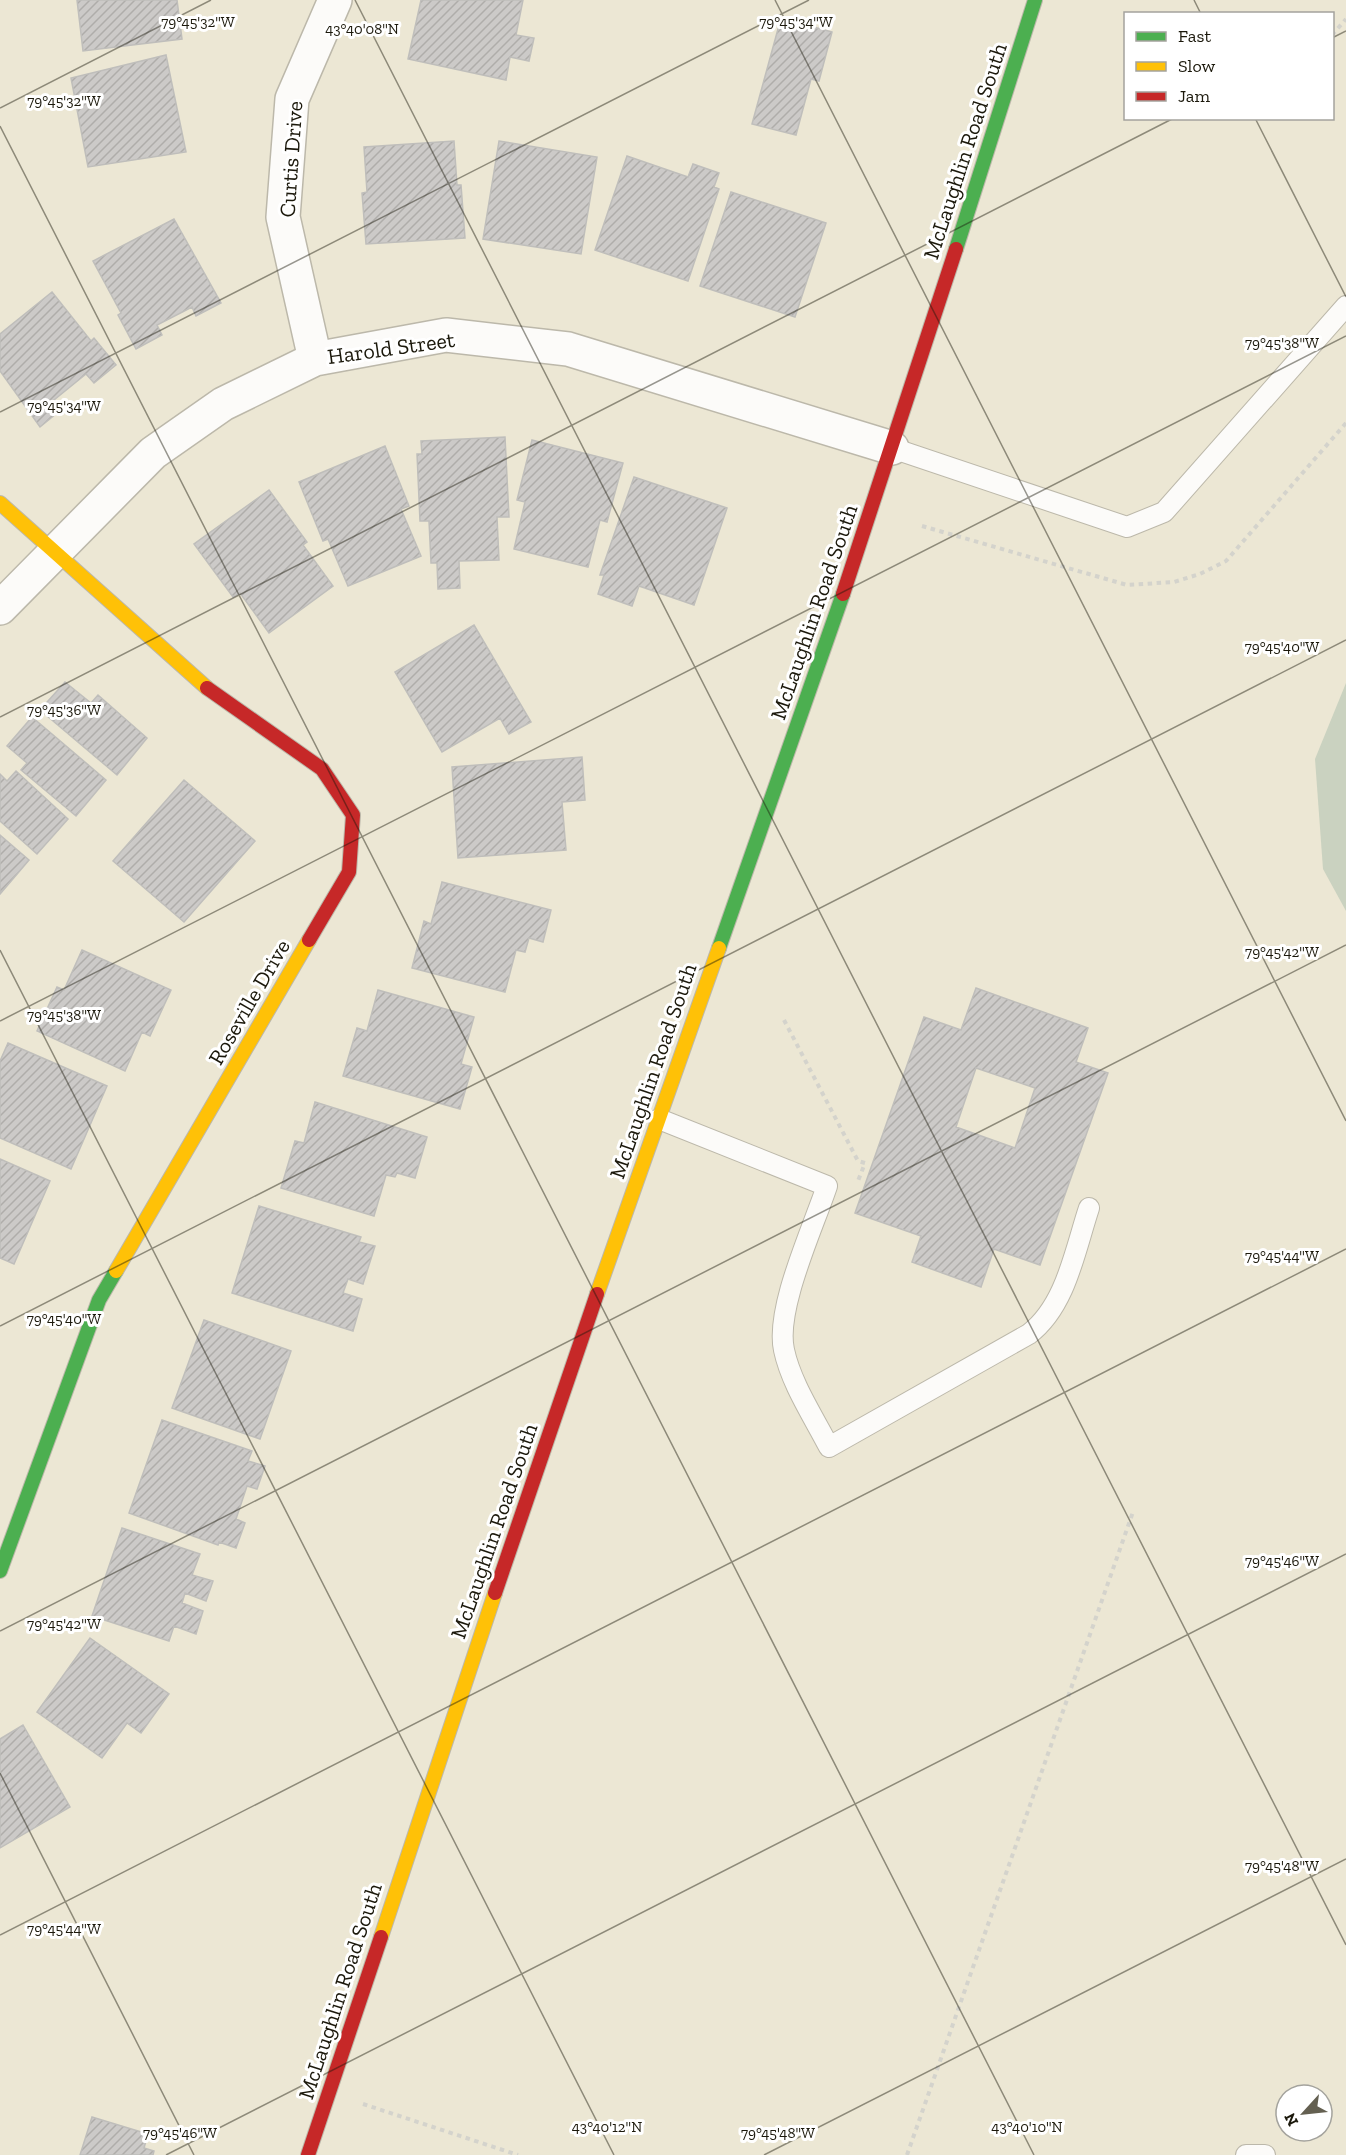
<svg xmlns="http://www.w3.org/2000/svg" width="1346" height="2155" font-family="'Zilla Slab',serif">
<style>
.green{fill:#cad2c0}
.building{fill:url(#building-hatch);stroke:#bfbebb;stroke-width:1.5;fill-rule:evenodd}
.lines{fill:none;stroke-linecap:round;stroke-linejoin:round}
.lane-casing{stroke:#bcb8aa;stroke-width:22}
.street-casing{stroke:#bcb8aa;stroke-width:36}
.fast-casing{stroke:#bcb8aa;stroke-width:16}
.slow-casing{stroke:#bcb8aa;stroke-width:16}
.jam-casing{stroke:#bcb8aa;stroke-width:16}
.path{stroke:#d4d3cc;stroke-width:4;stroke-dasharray:4.5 4.5;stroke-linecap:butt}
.lane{stroke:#fcfbf9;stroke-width:20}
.street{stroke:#fcfbf9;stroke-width:33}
.fast{stroke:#4caf50;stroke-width:14}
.slow{stroke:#ffc107;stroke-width:14}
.jam{stroke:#c62828;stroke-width:14}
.ticks{fill:none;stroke:#1b180b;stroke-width:1.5;stroke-opacity:0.45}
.labels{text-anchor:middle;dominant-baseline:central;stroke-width:6;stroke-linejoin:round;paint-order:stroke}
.street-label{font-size:22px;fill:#1b180b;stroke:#fff}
.ticks-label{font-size:15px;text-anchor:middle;fill:#1b180b;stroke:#fff;stroke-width:6;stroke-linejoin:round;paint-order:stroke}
</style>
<defs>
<pattern id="building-hatch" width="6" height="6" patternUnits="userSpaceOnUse" patternTransform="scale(1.5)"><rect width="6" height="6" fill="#cccac8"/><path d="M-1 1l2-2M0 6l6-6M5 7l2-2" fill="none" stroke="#afadaa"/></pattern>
</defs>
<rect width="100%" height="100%" fill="#ece7d4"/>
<path class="green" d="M1346,683V911L1323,869L1315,759Z"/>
<path class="building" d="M77,0H177L182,39L83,51Z
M421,0H523L516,35L534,38L529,61L510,57L506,80L408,59Z
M781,18L832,32L819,81L811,79L796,135L752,124Z
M166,55L186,152L88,167L71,78Z
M454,141L457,185H461L465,238L366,244L362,193L367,192L364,147Z
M499,141L597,157L581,254L483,239Z
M627,156L688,177L693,164L719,173L714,187L719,189L688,281L595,250Z
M731,192L826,223L795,317L700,286Z
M174,219L221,303L196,316L192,307L157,325L162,335L136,349L118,315L121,313L93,261Z
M52,292L91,341L94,338L116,365L94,383L86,374L54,400L62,409L40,427L0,371V334Z
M505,437L509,517H497L499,560L459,561L460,588L438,589L437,563H431L429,521H420L417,454H422L421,441Z
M532,440L623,463L607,522L600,520L588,567L514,549L525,502L517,500Z
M385,446L409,506L401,509L421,556L348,586L328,539L323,541L299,482Z
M634,477L727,508L694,605L639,586L632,606L598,594L604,575H600Z
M269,490L307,542L303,545L333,586L269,633L240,593L233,597L194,544Z
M474,625L531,722L509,734L500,718L442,752L395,672Z
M65,682L91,703L98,695L147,738L117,775L40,710Z
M32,717L106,780L76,816L21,770L27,763L7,746Z
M582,757L585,800L562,802L566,850L458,858L452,767Z
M16,771L68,819L37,854L0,821V774L7,781Z
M184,780L255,841L184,922L113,861Z
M0,835L29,860L0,894Z
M442,882L551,910L543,942L529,938L525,952L516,950L505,992L412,968L424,921L431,924Z
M82,950L171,990L150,1036L142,1032L125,1071L37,1031L57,987L64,990Z
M976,988L1088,1028L1076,1062L1108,1073L1040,1265L994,1249L981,1287L912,1262L921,1236L855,1213L924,1017L961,1030ZM976,1068L1035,1088L1015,1148L956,1127Z
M378,990L474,1017L461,1064L472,1067L460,1109L343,1076L357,1028L367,1031Z
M8,1043L107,1086L71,1169L0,1138V1061Z
M315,1102L427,1137L415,1178L397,1173L395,1177L386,1175L374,1216L281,1188L295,1141L304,1143Z
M0,1159L50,1181L14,1264L0,1258Z
M259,1206L361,1237L359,1242L375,1246L363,1284L348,1279L343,1293L362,1299L353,1331L232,1293Z
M204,1320L291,1351L260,1439L172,1408Z
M162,1420L252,1451L248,1461L265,1466L257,1489L247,1486L236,1519L245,1523L236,1548L219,1542L218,1545L129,1513Z
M122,1528L200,1554L192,1575L213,1581L206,1601L185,1593L182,1603L203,1611L196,1634L174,1626L169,1641L92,1616Z
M90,1638L169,1694L141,1733L127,1723L102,1758L37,1712Z
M23,1725L70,1807L0,1848V1739Z
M92,2117L148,2134L144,2148L154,2151L153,2155H80Z"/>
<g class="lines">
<g class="lane-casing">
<path id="lane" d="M892,448L1127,527L1164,512L1346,306
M659,1119L827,1186C813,1228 775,1309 784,1350C791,1383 813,1416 829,1447L1029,1334C1066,1306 1075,1250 1089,1208
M1246,2155H1265"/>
</g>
<g class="street-casing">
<path id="street" d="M315,359L283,217L292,99L335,0
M0,608L153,453L223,404L315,359L446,335L568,349L892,448"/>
</g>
<g class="fast-casing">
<path id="fast" d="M956,249L1035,0
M719,948L843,594
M0,1571L99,1300L116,1271"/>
</g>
<g class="slow-casing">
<path id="slow" d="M0,503L207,688
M116,1271L309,940
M597,1294L719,948
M381,1937L495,1593"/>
</g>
<g class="jam-casing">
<path id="jam" d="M843,594L956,249
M207,688L322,769L353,815L349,872L309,940
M495,1593L597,1294
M308,2155L381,1937"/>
</g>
<path class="path" d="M1332,35L1346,19
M922,526L1127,585L1174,582L1200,574L1226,561L1346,423
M784,1020L858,1161L865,1163L858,1181
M363,2104L518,2155
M907,2155L1133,1512"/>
<use href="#lane" class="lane"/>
<use href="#street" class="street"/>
<use href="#fast" class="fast"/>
<use href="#slow" class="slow"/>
<use href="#jam" class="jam"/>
</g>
<path class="ticks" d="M355,0L1346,1945M775,0L1346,1121M1194,0L1201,14M1332,38L1346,31M0,108L211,0M1255,118L1346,297M0,126L1034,2155M0,412L809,0M0,717L1174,118M0,950L614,2155M0,1021L1346,336M0,1326L1346,640M0,1631L1346,945M0,1773L194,2155M0,1935L1346,1249M166,2155L1346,1554M764,2155L1346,1859"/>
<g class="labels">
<g class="street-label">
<text transform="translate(965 151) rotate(-72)">McLaughlin Road South</text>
<text transform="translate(291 159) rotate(-86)">Curtis Drive</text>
<text transform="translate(391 348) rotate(-8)">Harold Street</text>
<text transform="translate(814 612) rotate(-71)">McLaughlin Road South</text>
<text transform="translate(249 1002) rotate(-60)">Roseville Drive</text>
<text transform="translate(653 1071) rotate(-71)">McLaughlin Road South</text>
<text transform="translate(494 1531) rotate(-71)">McLaughlin Road South</text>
<text transform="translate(340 1991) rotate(-72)">McLaughlin Road South</text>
</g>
</g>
<g class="ticks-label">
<text x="198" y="27">79°45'32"W</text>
<text x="796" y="27">79°45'34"W</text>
<text x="362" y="34">43°40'08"N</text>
<text x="64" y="106">79°45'32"W</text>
<text x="1282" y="348">79°45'38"W</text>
<text x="64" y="411">79°45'34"W</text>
<text x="1282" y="652">79°45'40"W</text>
<text x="64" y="715">79°45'36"W</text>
<text x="1282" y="957">79°45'42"W</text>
<text x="64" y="1020">79°45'38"W</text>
<text x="1282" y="1261">79°45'44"W</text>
<text x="64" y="1324">79°45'40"W</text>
<text x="1282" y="1566">79°45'46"W</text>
<text x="64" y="1629">79°45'42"W</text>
<text x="1282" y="1871">79°45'48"W</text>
<text x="64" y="1934">79°45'44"W</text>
<text x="607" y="2132">43°40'12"N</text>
<text x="1027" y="2132">43°40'10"N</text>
<text x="180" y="2138">79°45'46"W</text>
<text x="778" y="2138">79°45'48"W</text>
</g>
<rect x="1124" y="12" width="210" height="108" fill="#ffffff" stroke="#a4a39d" stroke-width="1.5"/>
<rect x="1136" y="32" width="30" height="9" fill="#4caf50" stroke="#a4a39d" stroke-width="1.5"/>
<text x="1178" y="42" font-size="18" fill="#1b180b">Fast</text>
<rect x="1136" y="62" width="30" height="9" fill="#ffc107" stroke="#a4a39d" stroke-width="1.5"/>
<text x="1178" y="72" font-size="18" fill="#1b180b">Slow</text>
<rect x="1136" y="92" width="30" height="9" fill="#c62828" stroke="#a4a39d" stroke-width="1.5"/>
<text x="1178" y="102" font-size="18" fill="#1b180b">Jam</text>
<g transform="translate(1304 2113) rotate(243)"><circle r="28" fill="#ffffff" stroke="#a4a39d" stroke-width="1.5"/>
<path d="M0-4.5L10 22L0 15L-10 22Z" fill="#646051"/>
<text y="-9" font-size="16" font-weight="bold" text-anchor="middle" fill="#1b180b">N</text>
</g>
</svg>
